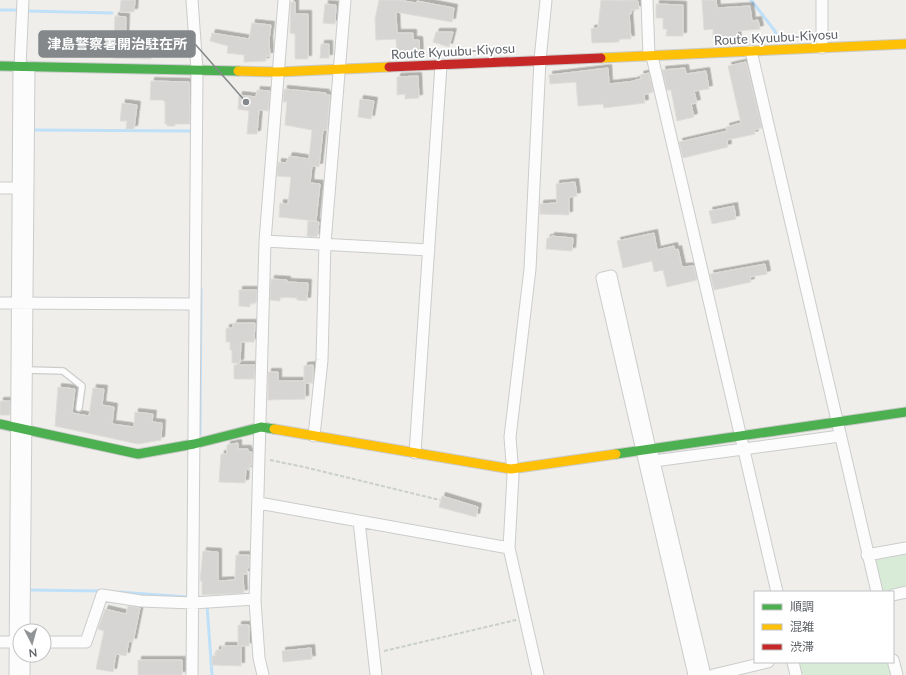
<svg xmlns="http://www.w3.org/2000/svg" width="906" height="675" font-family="Lato,'Noto Sans JP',sans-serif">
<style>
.green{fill:#d8ebd6}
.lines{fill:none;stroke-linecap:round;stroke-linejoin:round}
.stream{stroke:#bfe0f9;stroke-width:3}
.building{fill:#d6d5d3;stroke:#deddd9;filter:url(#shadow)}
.lane-casing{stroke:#cbcccc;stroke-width:8}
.street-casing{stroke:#cbcccc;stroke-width:13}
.fast-casing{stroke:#cacacb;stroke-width:11}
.slow-casing{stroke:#cacacb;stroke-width:11}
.jam-casing{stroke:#cacacb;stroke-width:11}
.path{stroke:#cacfcc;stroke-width:2;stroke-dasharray:4 2;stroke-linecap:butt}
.lane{stroke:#fdfcfc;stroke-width:5.5}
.street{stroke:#fdfcfc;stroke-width:11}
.fast{stroke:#4caf50;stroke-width:9}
.slow{stroke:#ffc107;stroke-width:9}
.jam{stroke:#c62828;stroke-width:9}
.labels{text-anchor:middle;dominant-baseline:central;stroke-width:3.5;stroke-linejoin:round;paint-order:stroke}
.street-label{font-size:13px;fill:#5f6368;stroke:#fff}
.leader{fill:none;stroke:#84888a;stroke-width:1.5}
.callout-dot{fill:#84888a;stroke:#fff;stroke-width:1.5}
.callout{fill:#84888a;stroke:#84888a;stroke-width:1.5}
.callout-label{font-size:14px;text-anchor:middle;font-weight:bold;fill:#fff}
</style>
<defs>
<filter id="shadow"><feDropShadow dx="3.5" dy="-3.5" stdDeviation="0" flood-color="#0004"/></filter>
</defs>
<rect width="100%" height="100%" fill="#efeeea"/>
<path class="green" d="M906,551V589L880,592L874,556Z
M797,662H890L893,675H800Z"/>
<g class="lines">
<path class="stream" d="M751,0L775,31L777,38L814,36
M0,10H17
M26,11L112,13
M31,130L190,131
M200,434L201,289
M30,590L103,591
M119,592L187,597
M207,605L212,675"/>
</g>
<path class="building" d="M121,0H135L134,12H120Z
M379,0H399L416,3L417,1L454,8L452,22L396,12L397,33H413V40H419L420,56L397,57L396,39L376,40L375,19Z
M601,0L638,1L639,9L631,10V14H629L631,39H619V42L592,43L591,29L598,28Z
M702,0H716L717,8L750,6L752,21L758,20L760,29L737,31L738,41L719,43V37L713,38V29L704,30Z
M291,2H295V14H308V59H295V34L290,33Z
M325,4L336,5L335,24L323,23Z
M656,4L683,5V36H666L667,29H663V18H656Z
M115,16L126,17L125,47L152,48L151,59L113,58Z
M252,23L271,25L269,40L270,56H266V61L244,62V55L227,53L228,46L210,41L212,33L249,39Z
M436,32H453L449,47L433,42Z
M321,44H329V58H320Z
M746,62L762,128L754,130L755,134L727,140L728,147L683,158L679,142L727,131L726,127L741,123L728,66Z
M608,68L609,84L635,81V80L641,79L640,75L649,73L653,92L644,95L645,103L604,108L603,104L578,106L576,82L550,84L549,75Z
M685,68L686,74L706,71L709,89L694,91L697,103L691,104L694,117L677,121L671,90H667L662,70Z
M418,76L419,98L405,99V94L397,95V77Z
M151,81L189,82L190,124H175V126H167V124H165V102L163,100H150Z
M284,89L326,93L325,95H330L327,130H323L319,167L312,166L310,183L320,184L316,221L279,217L280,203L288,204L291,177L277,176L278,162L286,163L289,156L309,159L312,130L285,125L287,102H283Z
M257,90L270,91L268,111L259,110L257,134H247L249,111L238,109L239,95L256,97Z
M360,99L374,101L371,119L358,117Z
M122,103L137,105L134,129H126L127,121H120Z
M575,182L577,196L569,197V215L540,214V204L557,203L556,184Z
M734,206L736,219L712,224L709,211Z
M308,221L319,222L317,237L307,236Z
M654,233L657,250L674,246L675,250L678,249L682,267L694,266L697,280L667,287L663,270L654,272L652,261L623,268L617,241Z
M551,236L573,238L572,251L546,249L547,238H551Z
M765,264L767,274L750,277L751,282L714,290L710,274Z
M271,279L287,280V282L308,283L307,301L297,300V298L280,297V301L270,300Z
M239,290H257L256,303H250V307L239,306Z
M234,323H255L254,342H241L240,363H232V350H230V342H226V328H232Z
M234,365H255L254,379H234Z
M313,365V383H305V399L268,400V372H278V381H304V366Z
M58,387L75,389L72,413L89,416L93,388L104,389L102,405L114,407L112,424L134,427L135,412L153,414L152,422L162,423L161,440L138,444L55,426Z
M0,401H10V415H0Z
M238,443V449H248V452H252V465H249V470L246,469L245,483L219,482L221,454H227V445Z
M442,496L478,507L476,517L439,507Z
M203,551L218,552V581L235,580L236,555H249V568H247V574H243L244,593L202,595V581H200Z
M128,606L140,608L133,642L129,641L126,656L116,654L113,672L96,669L104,631L98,629L105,609L126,614Z
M238,625H249V646H241V666L212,665V656H216V650H222V646H238Z
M311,648L312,659L283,662L282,651Z
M138,660H182V675H138Z"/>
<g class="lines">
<g class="lane-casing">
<path id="lane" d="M27,370L63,371L82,386L79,408"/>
</g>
<g class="street-casing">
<path id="street" d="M192,0L197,70L192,675
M647,0L649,56
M822,48V0
M751,51L877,592
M652,56L777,592
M20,67L23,0
M0,188H25
M265,241L429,250
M0,303L195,304
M314,436L322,360L325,243L345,0
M650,449L611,276L602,278L694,675
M651,449L705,675
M415,453L441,65
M654,461L840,436
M259,503L509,548
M359,521L376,675
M867,555L906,548
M893,595L906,592
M24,631L29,67
M0,642H20
M44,642H86L102,595L141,601L193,603L255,599
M893,660L897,675
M793,662L796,675
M15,675L19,67
M24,675V655
M263,675L259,658L255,601L265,241L284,0
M538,675L509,548L513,475L510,437L530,269L540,60L546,0
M713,675L768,662"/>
</g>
<g class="fast-casing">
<path id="fast" d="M0,66L238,71
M0,424L138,454L194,444L261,427L274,429
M616,454L906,412"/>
</g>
<g class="slow-casing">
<path id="slow" d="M601,58L906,44
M238,71L278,72L389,67
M274,429L511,469L616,454"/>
</g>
<g class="jam-casing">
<path id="jam" d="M389,67L601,58"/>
</g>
<path class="path" d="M270,460L304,467L440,500
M384,651L516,620"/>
<use href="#lane" class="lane"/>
<use href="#street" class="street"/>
<use href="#fast" class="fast"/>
<use href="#slow" class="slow"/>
<use href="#jam" class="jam"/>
</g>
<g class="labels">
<g class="street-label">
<text transform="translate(776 37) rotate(-3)">Route Kyuubu-Kiyosu</text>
<text transform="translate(453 51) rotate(-3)">Route Kyuubu-Kiyosu</text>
</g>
</g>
<path class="leader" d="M246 102L195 44"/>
<circle class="callout-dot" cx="246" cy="102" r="4"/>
<rect class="callout" x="39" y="31" width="156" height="26" rx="4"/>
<g class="callout-label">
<text x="117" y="49">津島警察署開治駐在所</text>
</g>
<rect x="754" y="591" width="140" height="72" fill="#ffffff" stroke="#bfc1c3"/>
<rect x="762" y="604" width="20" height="6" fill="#4caf50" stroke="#bfc1c3"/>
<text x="790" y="611" font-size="12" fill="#5f6368">順調</text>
<rect x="762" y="624" width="20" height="6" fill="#ffc107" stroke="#bfc1c3"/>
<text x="790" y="631" font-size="12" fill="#5f6368">混雑</text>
<rect x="762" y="644" width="20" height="6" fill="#c62828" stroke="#bfc1c3"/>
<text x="790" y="651" font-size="12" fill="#5f6368">渋滞</text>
<g transform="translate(32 643) rotate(174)"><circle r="19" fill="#ffffff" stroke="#bfc1c3"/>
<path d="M0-3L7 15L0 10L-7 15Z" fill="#919496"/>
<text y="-6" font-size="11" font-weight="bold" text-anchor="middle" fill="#5f6368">N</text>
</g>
</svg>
